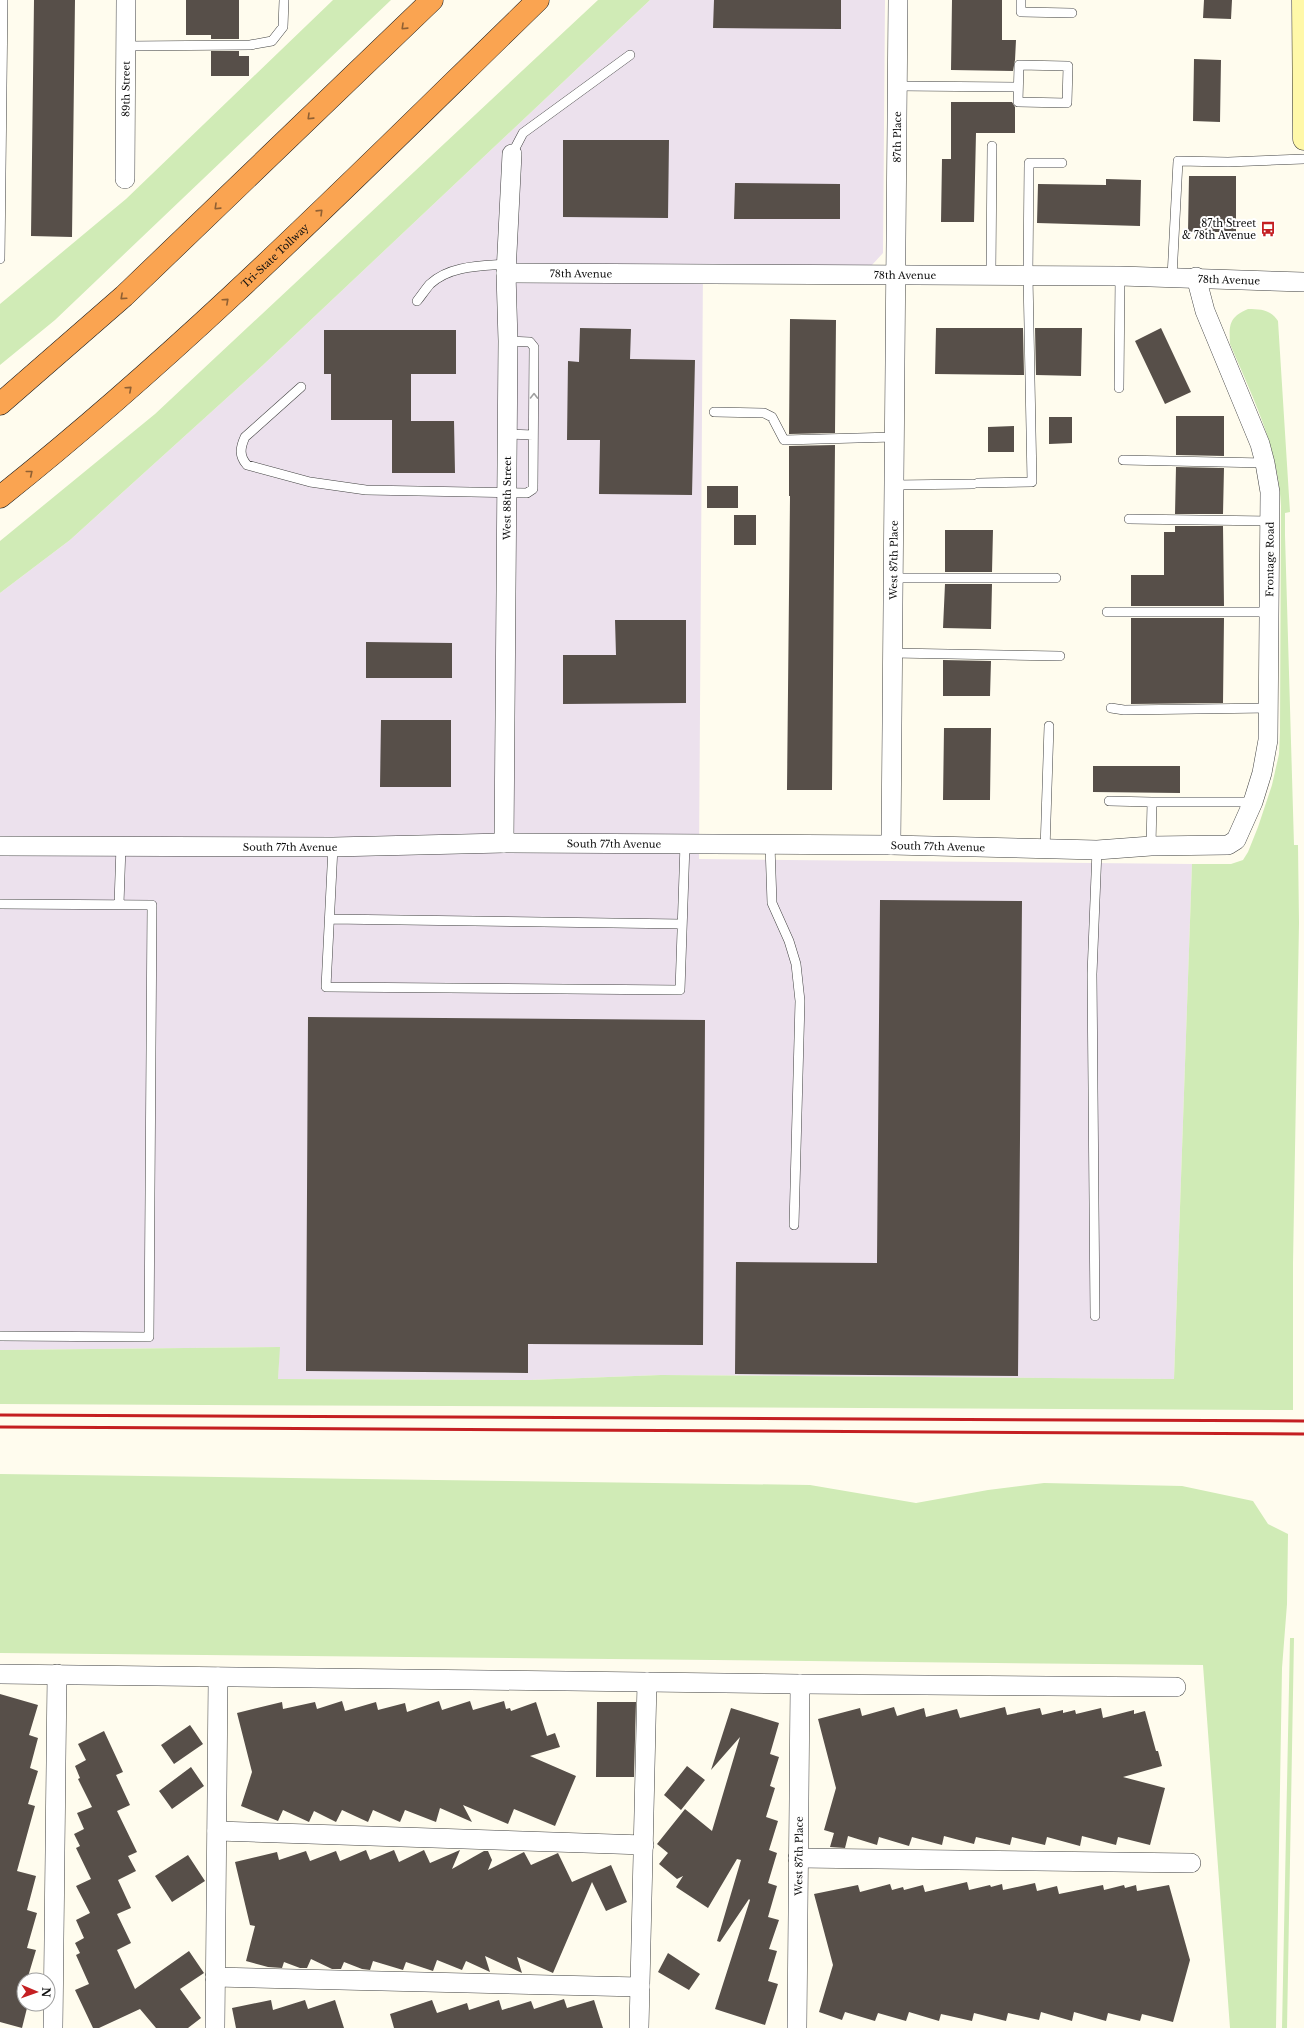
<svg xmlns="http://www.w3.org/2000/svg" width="1304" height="2028" font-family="'Libre Baskerville',serif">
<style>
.industrial{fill:#ece1ed}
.green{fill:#d0ebb6}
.building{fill:#574f49}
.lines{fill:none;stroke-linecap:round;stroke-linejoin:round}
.service-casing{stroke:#414141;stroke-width:10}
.minor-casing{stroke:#414141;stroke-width:20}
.secondary-casing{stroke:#303030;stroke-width:23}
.motorway-casing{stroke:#1f1f1f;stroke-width:23}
.service{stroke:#fff;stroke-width:9}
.minor{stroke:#fff;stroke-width:19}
.secondary{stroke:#fff8a9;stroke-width:22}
.motorway{stroke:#faa451;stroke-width:22}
.rail{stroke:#c41f22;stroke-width:3}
.oneway{stroke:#906033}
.oneway2{stroke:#9f9f9f}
.labels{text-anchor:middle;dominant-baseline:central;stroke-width:4;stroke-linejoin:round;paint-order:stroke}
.street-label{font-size:10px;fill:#0e0e0e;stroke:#fff}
.poi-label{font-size:10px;fill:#0e0e0e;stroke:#fff;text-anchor:end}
</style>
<rect width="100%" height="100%" fill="#fffcee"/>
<path class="industrial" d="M650,0H885L883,253L872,265L703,266L699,859L1192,864L1174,1379L661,1375L530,1380L278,1379L279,1347L0,1350V593L70,540L262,366Z"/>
<path class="green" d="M333,0H391L55,320L0,365V304L126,199Z
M598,0H650L262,366L70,540L0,593V541L155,414Z
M1248,309C1261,309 1271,310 1278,321L1290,512L1285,513V535L1294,845H1298L1299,923L1293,1264V1410L0,1404V1350L280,1347L278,1379L530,1380L661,1375L1174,1379L1192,864H1231L1243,860L1248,852L1258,827L1272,785L1279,754L1280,732L1281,506C1278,447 1253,398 1230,344C1229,325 1229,317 1248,309Z
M0,1474L810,1485L916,1503L988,1490L1044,1483L1182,1486L1253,1501L1268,1524L1288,1534L1287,1604L1282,1668L1276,2028H1230L1203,1665L0,1653Z
M1290,1638H1294L1287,2028H1282Z"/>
<path class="building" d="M34,0H75L72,237L31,236Z
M186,0H239V39H211V35H186Z
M714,0H841V29L713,28Z
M952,0H1002V40H1016L1015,60L1013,71L951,70Z
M1204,0H1232L1231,19L1203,18Z
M211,51H239V56H249V76H211Z
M1194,59L1221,60L1220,122L1193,121Z
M951,102H1012L1015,107V133H976L974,222H941L942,159H951Z
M563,140H669L668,218L563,217Z
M1189,176H1236V232H1188Z
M1106,179L1141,180L1140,226L1037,223L1038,184L1106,185Z
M735,183L840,184V219H734Z
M790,319L836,320L835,433L789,434Z
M580,328L631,329L630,359L695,360L692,495L599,494L600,440H567L568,361L579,362Z
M936,328H1023L1024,375L935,374Z
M1035,328H1082L1081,376L1036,375Z
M1161,328L1191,392L1165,404L1135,341Z
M324,330H456V374H411V421H454L455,473H392V420H331V374H324Z
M1176,416H1224V456L1176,455Z
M1049,417H1072V443L1049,444Z
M1014,426V452H988V427Z
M835,445L832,790H787L790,496H789V446Z
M1176,467L1224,468L1223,514H1175Z
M707,486H738V508H707Z
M734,515H756V545H734Z
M1175,526H1223L1224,606H1131V575H1164V532H1175Z
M945,530H993L992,572H945Z
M945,584H992L991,629L943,628Z
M1131,618H1224L1223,703L1131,704Z
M615,620H686V703L563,704V655H616Z
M366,642L452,643V678H366Z
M943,660L991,661L990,696H943Z
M381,720H451V787H380Z
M944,728H991L990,800H943Z
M1093,766H1180V793L1093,792Z
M880,900L1022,901L1018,1376L735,1374L736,1262L877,1263Z
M308,1017L705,1020L703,1345L528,1344V1373L306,1371Z
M0,1694L38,1705L29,1735L38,1738L30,1768L38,1771L28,1804L35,1806L17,1871L36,1876L27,1910L37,1913L27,1948L36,1950L27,1980H24V2004H28L22,2028L0,2022Z
M342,1701L345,1711L376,1702L378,1710L405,1703L407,1712L439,1701L442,1710L470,1701L473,1710L504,1701L506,1709L510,1708L511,1711L536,1702L547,1736L555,1733L560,1747L530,1756L576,1776L555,1826L514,1809L508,1824L463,1805L472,1822L440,1808L436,1822L405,1810L400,1822L373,1810L368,1822L342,1810L336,1822L314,1811L309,1822L283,1810L278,1821L241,1806L252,1772L237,1713L282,1702L283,1709L315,1702L317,1709Z
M597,1702H636L634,1777H596Z
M894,1707L897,1716L924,1708L926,1717L957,1709L960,1718L1005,1707L1007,1715L1040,1708L1042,1715L1063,1710V1713L1075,1710L1076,1714L1101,1708L1103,1718L1134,1710V1714L1145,1711L1156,1751H1158L1162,1766L1123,1777L1165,1788L1150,1845L1118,1837L1116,1845L1082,1836L1080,1846L1047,1837L1045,1845L1012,1837L1010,1845L976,1837L974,1844L944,1836L942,1845L912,1837L909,1846L879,1837L877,1845L848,1836L845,1848L830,1847L834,1833L824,1830L836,1788L818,1719L860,1708L862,1716Z
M731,1708L779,1723L770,1754L779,1757L770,1786L775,1788L766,1817L778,1821L769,1850L777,1853L768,1883L777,1886L768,1917L779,1920L769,1949L777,1951L768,1981L778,1984L765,2025L715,2009L750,1900L749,1899L720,1942L717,1941L741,1860L737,1859L708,1908L676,1887L683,1876L677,1879L659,1864L668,1853L657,1844L685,1809L712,1831L740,1737L711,1770Z
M190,1725L203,1744L174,1764L161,1745Z
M104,1731L123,1772L116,1775L130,1805L117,1811L137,1852L128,1856L136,1871L118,1880L131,1908L117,1914L131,1943L117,1950L135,1989L189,1951L204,1973L180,1989L201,2018L188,2028H156L140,2009L99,2028H93L75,1990L89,1984L76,1955L80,1953L75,1943L84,1938L76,1920L90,1913L76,1886L91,1879L76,1848L80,1846L74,1834L84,1829L77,1813L92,1807L78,1779L80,1778L75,1766L86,1760L78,1744Z
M687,1766L705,1780L681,1810L664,1795Z
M191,1767L204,1786L172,1809L159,1791Z
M366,1850L370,1860L394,1850L399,1862L424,1850L430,1863L460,1850L452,1869L484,1851H488L492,1860L488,1870L524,1852L531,1865L558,1853L572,1882L611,1865L627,1902L606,1911L592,1882L553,1973L517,1957L522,1973L485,1956L490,1972L466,1961L462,1970L437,1960L433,1971L406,1962L403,1970L373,1961L370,1970L362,1969L344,1962L341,1969H332L311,1959L307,1968H300L284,1962L282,1968L268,1967L246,1961L255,1926L250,1925L235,1862L277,1852L279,1860L306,1851L310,1861L336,1851L340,1861Z
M188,1855L205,1881L172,1902L155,1876Z
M967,1882L969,1890L990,1885L991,1887L1002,1884L1003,1890L1035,1883L1037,1891L1057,1886L1059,1894L1103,1885L1104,1890L1124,1885L1125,1888L1136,1885L1137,1891L1169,1885L1190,1960L1173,2022L1142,2014L1140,2021L1108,2013L1106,2021L1074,2012L1072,2021L1041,2012L1039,2020L1008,2013L1006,2021L974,2013L972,2021L941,2014L939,2021L909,2012L906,2021L878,2013L875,2021L845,2012L842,2020L819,2012L833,1965L814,1894L858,1885L860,1892L890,1884L892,1890L903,1887L904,1890L923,1885L925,1892Z
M668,1953L700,1974L689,1990L658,1972Z
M564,1999L567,2008L594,2000L603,2028H394L390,2014L432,2000L437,2013L467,2003L469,2010L499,2000L502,2010L531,2001L534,2009Z
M271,2000L273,2010L305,2000L308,2009L335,2000L344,2028H236L232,2008Z"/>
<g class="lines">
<g class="service-casing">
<path id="service" d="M1021,0V12L1072,13
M126,46L250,45L272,41L283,27L284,0
M1019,65L1068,66L1067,103L1018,102Z
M897,86L1018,87
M512,154L523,133L630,55
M0,259L3,0
M991,274L992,146
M1172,277L1178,161L1228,162L1304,159
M417,301C421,296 425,290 430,284C450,265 482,266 507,264
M301,387L245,437C240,448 239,456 247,465L310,482L366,490L527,493L533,489L534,347L530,342L508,341
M1119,388L1120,276
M714,412L764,413L772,417L784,440L894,437
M506,434L533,435
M1123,460L1265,463
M978,483L1032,482L1028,276L1029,163H1062
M893,485L973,484
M1129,519L1270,521
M894,578H1056
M1107,612H1270
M893,653L1060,656
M1111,708L1124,710L1269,708
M1109,801L1152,802
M770,845L772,903L789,941L796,964L800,1001L794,1225
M1151,846L1152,802H1253
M333,847L326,987L680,990L685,844
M1045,850L1049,726
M0,904L152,905L149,1337L0,1336
M119,904L121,846
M330,919L682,924
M1095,1316L1092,974L1097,850"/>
</g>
<g class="minor-casing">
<g id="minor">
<path id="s1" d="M125,179L126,0"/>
<path id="s2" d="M506,273L1120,276L1304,282"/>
<path id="s3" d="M504,843L508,341L506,273L512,154"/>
<path id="s4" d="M891,845L898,0"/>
<path id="s5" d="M0,846L333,847L504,843L891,845L1097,850L1151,846L1228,845L1236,840L1253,802L1262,773L1268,740L1270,492L1265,463L1260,444L1205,311L1196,277"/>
<path d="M0,1674L800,1684L1176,1687"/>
<path d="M217,1831L644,1845"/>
<path d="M798,1858L1191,1863"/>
<path d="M215,1977L640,1987"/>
<path d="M53,2028L57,1674"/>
<path d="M215,2028L218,1677"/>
<path d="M639,2028L647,1682"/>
<path id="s6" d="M797,2028L800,1684"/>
</g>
</g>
<g class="secondary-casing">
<path id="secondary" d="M1303,0L1304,139"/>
</g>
<g class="motorway-casing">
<g id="motorway">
<path d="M0,404L124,296L432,0"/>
<path id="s7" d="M0,497C191,345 363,170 538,0"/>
</g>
</g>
<use href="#service" class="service"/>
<use href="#minor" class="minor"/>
<use href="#secondary" class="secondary"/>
<use href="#motorway" class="motorway"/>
<path class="rail" d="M0,1415L1304,1421
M0,1427L1304,1434"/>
</g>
<defs><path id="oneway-chevron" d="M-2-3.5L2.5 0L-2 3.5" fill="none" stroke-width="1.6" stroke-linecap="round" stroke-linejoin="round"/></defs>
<g class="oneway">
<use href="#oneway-chevron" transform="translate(404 27) rotate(136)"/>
<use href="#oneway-chevron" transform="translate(310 117) rotate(136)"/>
<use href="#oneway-chevron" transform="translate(217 207) rotate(136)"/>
<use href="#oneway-chevron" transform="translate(320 212) rotate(-44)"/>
<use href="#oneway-chevron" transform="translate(123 297) rotate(138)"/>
<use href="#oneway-chevron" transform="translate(226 301) rotate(-42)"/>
<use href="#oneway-chevron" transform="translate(129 389) rotate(-42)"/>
<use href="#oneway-chevron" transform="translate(30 473) rotate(-39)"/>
</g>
<use class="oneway2" href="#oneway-chevron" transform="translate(534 396) rotate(-89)"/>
<defs>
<g id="bus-bare" transform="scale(1.2)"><path d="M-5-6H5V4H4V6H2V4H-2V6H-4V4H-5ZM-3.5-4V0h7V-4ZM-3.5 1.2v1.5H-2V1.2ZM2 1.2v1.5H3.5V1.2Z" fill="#c41f22" stroke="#fff" stroke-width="2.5" paint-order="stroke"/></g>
</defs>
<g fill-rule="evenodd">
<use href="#bus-bare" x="1268" y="229"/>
</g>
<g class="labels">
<g class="street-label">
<text stroke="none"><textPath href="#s1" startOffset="90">89th Street</textPath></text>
<text stroke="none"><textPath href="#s4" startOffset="708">87th Place</textPath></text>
<text stroke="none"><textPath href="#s7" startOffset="366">Tri-State Tollway</textPath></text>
<text stroke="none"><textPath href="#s2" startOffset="75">78th Avenue</textPath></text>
<text stroke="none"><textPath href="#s2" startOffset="399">78th Avenue</textPath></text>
<text stroke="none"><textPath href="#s2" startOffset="723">78th Avenue</textPath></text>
<text stroke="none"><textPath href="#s3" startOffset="345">West 88th Street</textPath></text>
<text stroke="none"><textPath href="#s4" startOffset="285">West 87th Place</textPath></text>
<text stroke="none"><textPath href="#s5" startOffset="1524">Frontage Road</textPath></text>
<text stroke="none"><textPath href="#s5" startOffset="614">South 77th Avenue</textPath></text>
<text stroke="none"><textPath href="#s5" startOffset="290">South 77th Avenue</textPath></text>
<text stroke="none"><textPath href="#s5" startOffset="938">South 77th Avenue</textPath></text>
<text stroke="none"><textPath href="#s6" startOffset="172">West 87th Place</textPath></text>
</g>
<g class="poi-label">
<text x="1256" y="223">87th Street<tspan x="1256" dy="12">&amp; 78th Avenue</tspan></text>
</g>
</g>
<g transform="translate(36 1992) rotate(92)"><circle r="19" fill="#ffffff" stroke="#9f9f9f"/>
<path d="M0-3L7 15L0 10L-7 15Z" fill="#c41f22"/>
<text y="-6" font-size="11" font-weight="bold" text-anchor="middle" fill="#0e0e0e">N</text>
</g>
</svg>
